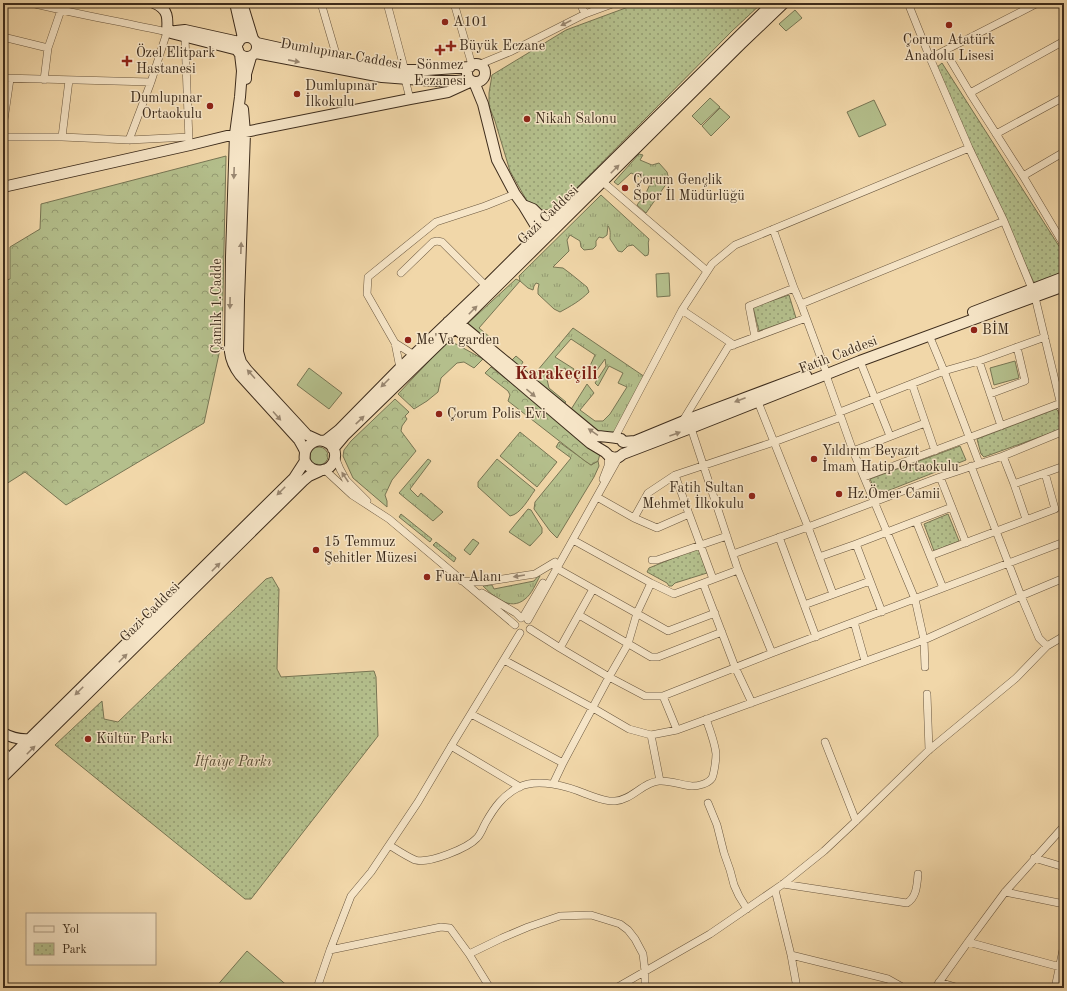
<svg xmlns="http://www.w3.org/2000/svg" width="1067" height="991" font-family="'Old Standard TT',serif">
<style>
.grass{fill:url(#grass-tufts);stroke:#787654}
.forest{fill:url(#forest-crowns);stroke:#787654}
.park{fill:url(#park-dots);stroke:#787654}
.pitch{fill:#b4bf8c;stroke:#787654}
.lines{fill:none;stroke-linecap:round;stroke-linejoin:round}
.street-casing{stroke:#6a573f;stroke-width:8}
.secondary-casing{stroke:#3d2c1c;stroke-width:12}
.street{stroke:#f6e5c7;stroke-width:7}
.secondary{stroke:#f6e5c7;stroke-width:10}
.oneway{fill:#9a8872}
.poi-dot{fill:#8f2418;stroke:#f6e5c7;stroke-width:1.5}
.labels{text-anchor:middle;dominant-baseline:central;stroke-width:3;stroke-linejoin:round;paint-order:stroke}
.poi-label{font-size:14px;fill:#3d2c1c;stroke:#f6e5c7;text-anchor:start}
.street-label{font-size:14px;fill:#3d2c1c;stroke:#f6e5c7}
.park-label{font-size:14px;font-style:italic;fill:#554932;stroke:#f6e5c7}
.district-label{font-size:18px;font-weight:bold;fill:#7a1f14;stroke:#f6e5c7}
</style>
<defs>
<pattern id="grass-tufts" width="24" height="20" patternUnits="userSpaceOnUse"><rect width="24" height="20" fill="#b4bf8c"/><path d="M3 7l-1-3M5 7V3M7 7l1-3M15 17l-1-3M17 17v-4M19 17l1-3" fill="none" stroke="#949b72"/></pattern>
<pattern id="forest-crowns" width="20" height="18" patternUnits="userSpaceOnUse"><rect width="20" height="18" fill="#b4bf8c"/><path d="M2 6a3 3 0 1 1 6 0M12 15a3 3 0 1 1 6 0" fill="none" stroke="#949b72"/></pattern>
<pattern id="park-dots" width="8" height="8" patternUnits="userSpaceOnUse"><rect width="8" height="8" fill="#b4bf8c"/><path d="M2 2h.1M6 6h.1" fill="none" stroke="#949b72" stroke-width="1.8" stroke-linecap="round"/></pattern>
</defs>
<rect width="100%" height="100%" fill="#f1d7a9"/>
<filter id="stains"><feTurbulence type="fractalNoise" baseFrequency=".005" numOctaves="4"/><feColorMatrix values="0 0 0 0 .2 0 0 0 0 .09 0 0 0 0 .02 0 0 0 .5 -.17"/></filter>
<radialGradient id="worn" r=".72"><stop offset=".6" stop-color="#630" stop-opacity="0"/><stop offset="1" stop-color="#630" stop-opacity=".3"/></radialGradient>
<path class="grass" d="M639,154L643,155L640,160L652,165L659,163L667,172L669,180L646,213L637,205L646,193L651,182L631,173L618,185L614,182Z
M601,195L649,239C647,244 650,250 648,255L645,256L633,245L628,246L622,252L618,251L610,239C610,235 611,230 608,226L607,235L603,238L599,237L596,241V246L593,249L584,250L581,247L580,241L570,235L567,240L569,251L553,267L563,268L571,274L587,287L589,292C580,301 571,306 560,312L554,309L538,294V289L539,284L536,283L534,286L533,290L528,288L520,281L479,328L491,338L489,342L512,360L516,356L523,362L520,367L465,326L516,279L520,281L519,276Z
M573,328L645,377L616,431C599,439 583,420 570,411L587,384L594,393L580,410L595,421H603L610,414L627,387L618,383L623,373L609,366L598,386L595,383L606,366L605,359L597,370L589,368L595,355L571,339L555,357L574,369L568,379L565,368L546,375L549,388L566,402L562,405L532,377Z
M450,342L456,344L483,359L474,368L464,362L457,363L441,378L438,392L427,401L414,409L398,394L446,343Z
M520,432L557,462L537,487L500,456Z
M559,442L591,465L598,461L599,466L594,477L557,538L550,531L534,509L535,502L571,458L556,447Z
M310 456a9 9 0 1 1 18 0a9 9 0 1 1-18 0Z
M428,459L431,461L410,489L418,497L421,493L443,512L433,521L399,493Z
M497,459L535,490C529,498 521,514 510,516L478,487V482Z
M528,509L531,510L542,528V533L530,546L509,532Z
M401,514L432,539L430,542L399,517Z
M473,539L479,543L470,555L464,550Z
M436,542L456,558L454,562L433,545Z
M538,576H540C536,583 532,594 525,599C510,612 493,596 482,585H492L494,589L534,581Z"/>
<path class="forest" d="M226,156L222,340L204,423L66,505L25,472L3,486V281L10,279V247L40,229L41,204Z
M491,367L593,448L600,454L598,461L591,465L585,461L508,401L510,395L508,391L485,373Z
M395,399L409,412L405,416L407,419L402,426L401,431L416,451L392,480L385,495L387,501V507L353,478L343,456L344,450L351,441Z"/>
<path class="park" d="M639,3H762L732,31L563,202L552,209L540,210L527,201L510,171L495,121L489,106V93L492,75L566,30Z
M942,63L1064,254V274L1035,285L943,85L936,68Z
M789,295L796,318L759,331L753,307Z
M1056,409L1058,411L1062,426L1059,430L984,457L981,454L977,439Z
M960,446L966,460L877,495L870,479Z
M948,514L959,541L934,551L924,524Z
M696,549L699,550L707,573L675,583L672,586H669L667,583L647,572L649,568Z
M272,577L279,589L277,669L281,677L374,671L376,677L378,736L251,899H245L55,745L102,701L104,719L118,722L266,579Z"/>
<path class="pitch" d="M795,10L802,18L786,31L779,24Z
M710,98L720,107L701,125L692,116Z
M874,100L886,125L859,137L847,112Z
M720,108L730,117L711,136L702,126Z
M669,273L670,296L657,297L656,274Z
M1015,361L1019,378L994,385L990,368Z
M309,368L342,393L329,409L297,385Z
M247,951L290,988H215Z"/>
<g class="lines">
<g class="street-casing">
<path id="street" d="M31,3C76,14 122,22 167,32L151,82L129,140
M321,3L338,61
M387,3L405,71V79L410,99
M454,3L472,65
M580,3L585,14
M908,3L930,58L969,148L1004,221L1032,289
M3,37L48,48
M185,38L189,141
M945,51L970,93L1023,176L1064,245
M930,58L1038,3
M478,65L512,51L585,14L615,3
M3,78L151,82
M44,80L48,48L61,10
M970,93L1064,41
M3,127L10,79
M996,134L1064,97
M3,137H62L129,140L189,137
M62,137L69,80
M1023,176L1064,152
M603,182L707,271
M773,229L794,288L801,304L825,369
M401,273L433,242L437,241L442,242L486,286
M1035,297L1064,418
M801,304L1004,221
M682,310L734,345
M929,335L944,371L979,463
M755,337L749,306L794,288
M395,343L414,355
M860,361L890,436
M979,361L1001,426
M400,368L395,343L367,294L368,277L436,222L485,206L515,194
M826,375L853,451L915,599L924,640L925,667
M912,384L935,451
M990,394L1025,381L1017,347
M758,402L808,527L833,594
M840,412L944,371L979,361L1045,337
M682,422L728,347L806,318
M691,428L738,570L772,653
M615,437L682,310L712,264L735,245L969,148
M853,451L925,423
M1003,456L1014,484L1026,519
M335,457L340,469L346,480L367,501
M971,466L1021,596L1039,638L1047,646
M325,470L352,495L389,519L515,625
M675,475L689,514
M864,477L1061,403
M940,477L966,543
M603,479L608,466L609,456
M1014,484L1064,466
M597,497L634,518L648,493L675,475L774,442L841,417
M634,518L657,528L689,514L713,579
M916,521L943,588
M779,537L816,637
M573,540L651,583L674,594L738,570
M856,544L882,612
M733,554L808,527L940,477L1003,456L1064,431
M930,556L1055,509L1045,473
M819,557L856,544L952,507
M652,560H657L727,536
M556,568L668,631L715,613
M462,581L483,582L535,574L555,562
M703,583L735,667L752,703
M482,593L516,613L521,618
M804,605L870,581
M579,615L651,657H658L722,632
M523,617L543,583
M528,620L619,457
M854,622L865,661
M530,629L560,648L609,677L645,696H663L772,653L1064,542
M560,648L593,589
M504,660L593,708L629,729L651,735L677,730L924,640L1021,596L1064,578
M927,694L929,750
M663,696L677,730
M471,714L563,763
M651,735L660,781
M825,742L856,821
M451,746L520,787
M3,748L9,759
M553,784L563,763L609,677L628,644L637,613L651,583
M708,803L717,825L724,853L730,870L734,885L739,896L747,909
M389,845C397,850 406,856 415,860C429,864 468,848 477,838C481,834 483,827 486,822C494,808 503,795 519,787C538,778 567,786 586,794C595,797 606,802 615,801C632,800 643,782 659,781C670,780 681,785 692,786C698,786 708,784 712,778C714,774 716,760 716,754C715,743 710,730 706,719
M1034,858L1064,867
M783,884L907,903C917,897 917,884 918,874
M775,890L791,955L797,988
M1005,892L1064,904
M968,942L1064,968
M330,950L441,927L450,928L469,954L490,988
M469,954L502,938L528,927L560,916L591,915L620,924L628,930L635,939L643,954L645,971V988
M791,955L888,979L904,988
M939,982L959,988
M317,988L330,950L351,896L371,872L418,802L453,743L520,633
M616,988L710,934L783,884L824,851L856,821L929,750L1016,678L1047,646L1064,636
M935,988L968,942L1005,892L1064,826
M1055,988L1064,945"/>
</g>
<g class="secondary-casing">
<path id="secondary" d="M154,3C169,9 168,19 167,32
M235,3L243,38
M242,3L253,39
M167,32L185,30L239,42
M171,33L238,50
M237 47a10 10 0 1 1 20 0a10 10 0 1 1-20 0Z
M257,43L379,70H427L470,67
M256,53L382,77L435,81H456L467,80
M240,54L242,71L240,97L235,134L231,257L230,352C231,361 234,367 240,375L299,440C301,444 304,448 305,452C305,455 304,458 305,461C308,468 316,472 323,470C328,469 332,466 334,461C341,442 313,431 305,452
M467 73a9 9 0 1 1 18 0a9 9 0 1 1-18 0Z
M246,79V74L251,57
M474,82L483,104L497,160L515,194L523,205L540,233L544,237
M243,109L245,133L239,300L238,352L241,362L247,370L307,435L318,440
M3,187L190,145L235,134L410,99L448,92L472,81
M523,205L533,209L552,228
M973,312L1064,277
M448,322L590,443L605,452L609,456L614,458L619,457L623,454L691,428L860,361L1064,286
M460,324L596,436C600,436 618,438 621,439C622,440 622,441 623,442L635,441L686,420L806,375
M325,441L339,430L400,368L486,286L743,32L773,3
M333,449L344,436L455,328L741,44L784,3
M3,733C12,738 20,740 30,739
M3,765L294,478L305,461
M3,777L303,481L309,476L320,471"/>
</g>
<use href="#street" class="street"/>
<use href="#secondary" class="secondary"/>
</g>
<defs><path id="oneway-solid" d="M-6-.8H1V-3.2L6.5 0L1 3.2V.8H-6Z"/></defs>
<g class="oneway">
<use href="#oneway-solid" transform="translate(566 23) rotate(153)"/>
<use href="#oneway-solid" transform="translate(294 61) rotate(11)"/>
<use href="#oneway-solid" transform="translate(615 169) rotate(-45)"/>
<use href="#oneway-solid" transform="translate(234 173) rotate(92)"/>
<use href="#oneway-solid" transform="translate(241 248) rotate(-88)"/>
<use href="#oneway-solid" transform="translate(230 303) rotate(91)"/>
<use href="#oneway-solid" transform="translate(473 310) rotate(-45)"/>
<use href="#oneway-solid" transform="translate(251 374) rotate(-132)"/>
<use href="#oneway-solid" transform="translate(385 383) rotate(135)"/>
<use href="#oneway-solid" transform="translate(531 393) rotate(40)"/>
<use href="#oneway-solid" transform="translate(740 400) rotate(159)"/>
<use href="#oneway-solid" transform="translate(277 416) rotate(48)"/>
<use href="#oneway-solid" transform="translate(360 420) rotate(-44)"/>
<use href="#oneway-solid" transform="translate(593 432) rotate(-146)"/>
<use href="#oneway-solid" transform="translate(675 434) rotate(-20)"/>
<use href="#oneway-solid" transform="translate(345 477) rotate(-124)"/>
<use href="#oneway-solid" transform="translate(281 491) rotate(135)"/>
<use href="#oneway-solid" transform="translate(216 567) rotate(-45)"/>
<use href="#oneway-solid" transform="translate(519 576) rotate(171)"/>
<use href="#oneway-solid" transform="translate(123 658) rotate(-45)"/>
<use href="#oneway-solid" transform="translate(79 691) rotate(135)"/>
<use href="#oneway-solid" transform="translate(31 750) rotate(-45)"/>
</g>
<g class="poi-dot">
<circle cx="445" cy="22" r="4"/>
<circle cx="949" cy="25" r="4"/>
<path d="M449 40h4v4h4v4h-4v4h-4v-4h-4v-4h4z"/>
<path d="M438 44h4v4h4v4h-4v4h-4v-4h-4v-4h4z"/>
<path d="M125 55h4v4h4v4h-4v4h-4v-4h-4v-4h4z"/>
<circle cx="297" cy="94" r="4"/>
<circle cx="210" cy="106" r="4"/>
<circle cx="527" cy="119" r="4"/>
<circle cx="625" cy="188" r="4"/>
<circle cx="974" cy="330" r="4"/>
<circle cx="408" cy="340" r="4"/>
<circle cx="439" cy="414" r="4"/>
<circle cx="814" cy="459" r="4"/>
<circle cx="839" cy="494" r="4"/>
<circle cx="752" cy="496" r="4"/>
<circle cx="316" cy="550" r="4"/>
<circle cx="427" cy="577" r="4"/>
<circle cx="88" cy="739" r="4"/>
</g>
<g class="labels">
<g class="poi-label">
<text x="453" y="22">A101</text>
<text x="949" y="40" text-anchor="middle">Çorum Atatürk<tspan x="949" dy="16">Anadolu Lisesi</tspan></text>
<text x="459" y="46">Büyük Eczane</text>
<text x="136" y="53">Özel Elitpark<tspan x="136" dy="16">Hastanesi</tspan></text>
<text x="440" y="65" text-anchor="middle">Sönmez<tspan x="440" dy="16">Eczanesi</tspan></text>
<text x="305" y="86">Dumlupınar<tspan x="305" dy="16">İlkokulu</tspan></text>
<text x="202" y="98" text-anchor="end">Dumlupınar<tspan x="202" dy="16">Ortaokulu</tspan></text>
<text x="535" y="119">Nikah Salonu</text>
<text x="633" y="180">Çorum Gençlik<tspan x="633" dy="16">Spor İl Müdürlüğü</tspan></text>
<text x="982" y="330">BİM</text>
<text x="416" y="340">Me'Va garden</text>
<text x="447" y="414">Çorum Polis Evi</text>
<text x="822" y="451">Yıldırım Beyazıt<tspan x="822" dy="16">İmam Hatip Ortaokulu</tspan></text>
<text x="744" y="488" text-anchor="end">Fatih Sultan<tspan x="744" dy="16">Mehmet İlkokulu</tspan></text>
<text x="847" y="494">Hz.Ömer Camii</text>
<text x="324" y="542">15 Temmuz<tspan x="324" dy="16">Şehitler Müzesi</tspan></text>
<text x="435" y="577">Fuar Alanı</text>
<text x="96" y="739">Kültür Parkı</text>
</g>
<g class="street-label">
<text transform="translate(341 54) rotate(10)">Dumlupınar Caddesi</text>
<text transform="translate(548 215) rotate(-44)">Gazi Caddesi</text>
<text transform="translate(217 306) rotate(-90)">Çamlık 1.Cadde</text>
<text transform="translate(838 355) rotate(-21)">Fatih Caddesi</text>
<text transform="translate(150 612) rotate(-45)">Gazi Caddesi</text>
</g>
<g class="park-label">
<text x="233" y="762">İtfaiye Parkı</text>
</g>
<g class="district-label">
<text x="556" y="374">Karakeçili</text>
</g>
</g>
<rect width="1067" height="991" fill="none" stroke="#f1d7a9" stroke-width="16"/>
<rect x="4" y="4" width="1059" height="983" fill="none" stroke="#3d2c1c" stroke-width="2"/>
<rect x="8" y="8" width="1051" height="975" fill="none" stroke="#3d2c1c"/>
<rect x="26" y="913" width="130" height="52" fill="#f6e5c7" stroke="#ac9b83"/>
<rect x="34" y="926" width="20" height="6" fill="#f6e5c7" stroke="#ac9b83"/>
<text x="62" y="933" font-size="12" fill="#3d2c1c">Yol</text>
<rect x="34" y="943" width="20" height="12" fill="url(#park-dots)" stroke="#ac9b83"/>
<text x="62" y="953" font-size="12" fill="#3d2c1c">Park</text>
<rect width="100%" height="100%" filter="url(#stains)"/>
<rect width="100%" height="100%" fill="url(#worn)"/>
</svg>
